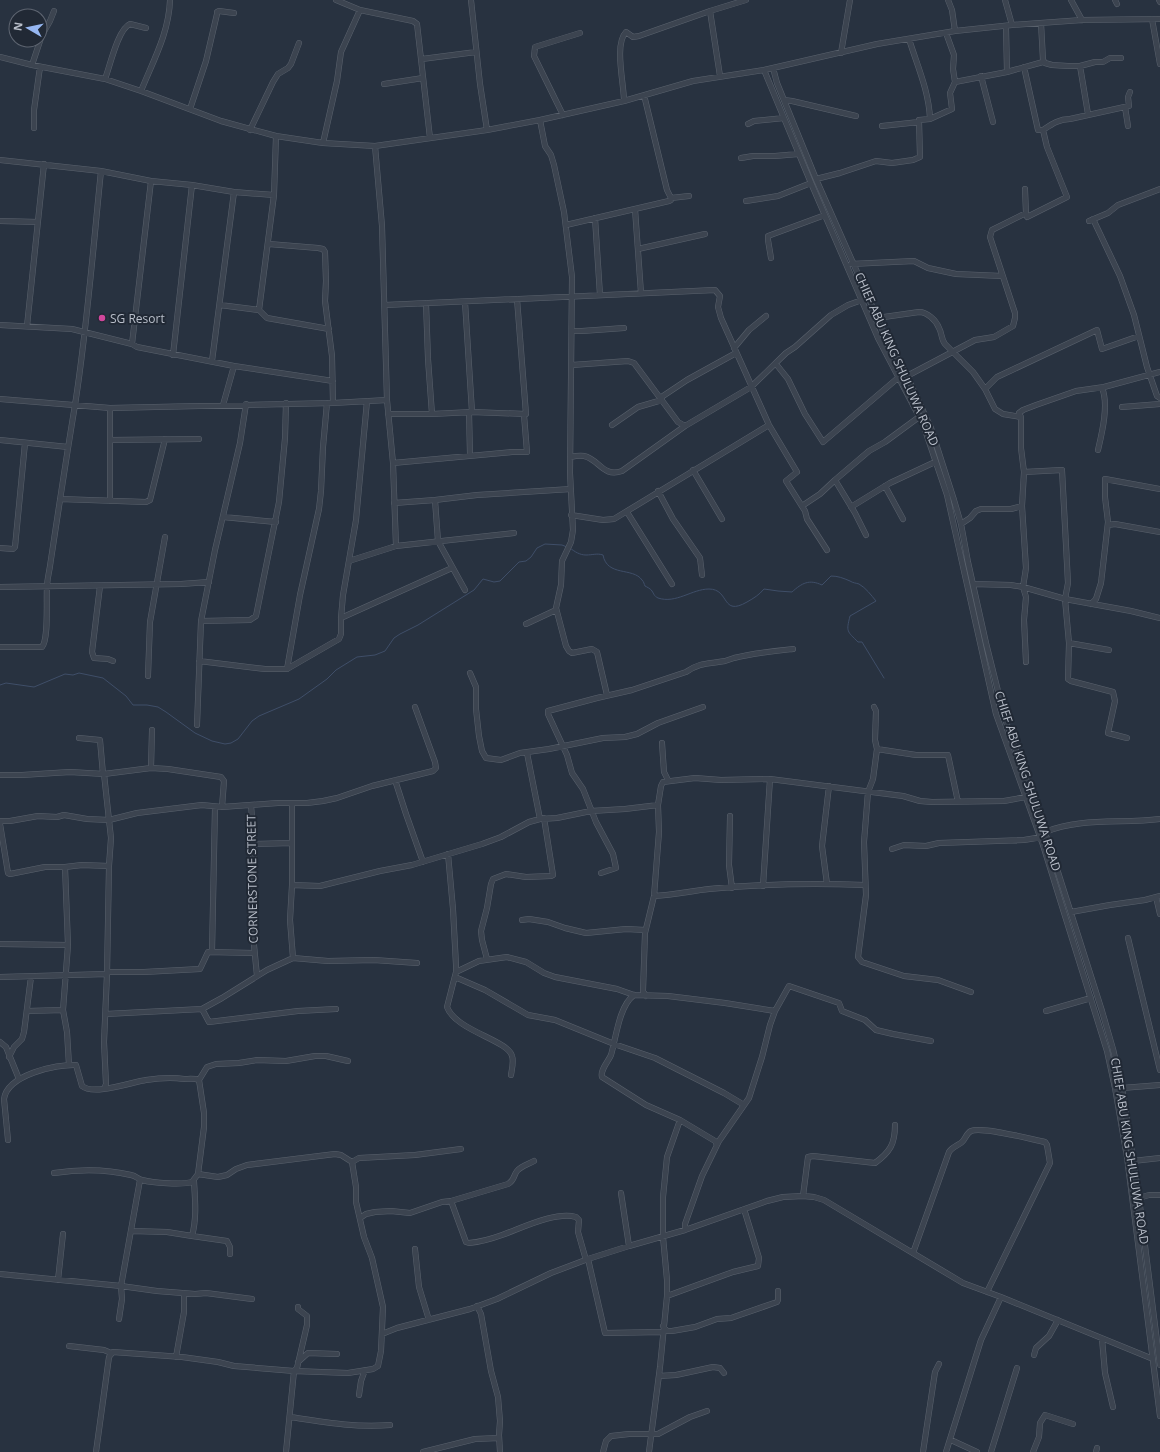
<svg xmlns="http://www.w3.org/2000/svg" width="1160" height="1452" font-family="'Open Sans',sans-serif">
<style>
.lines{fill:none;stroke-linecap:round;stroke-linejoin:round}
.stream{stroke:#3f4e68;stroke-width:1}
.minor-casing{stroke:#5a626d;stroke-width:6}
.minor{stroke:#3c4450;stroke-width:5}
.hotel-dot{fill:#d1479c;stroke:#212935;stroke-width:1.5}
.labels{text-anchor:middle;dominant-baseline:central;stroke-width:4;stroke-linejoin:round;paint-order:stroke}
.poi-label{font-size:12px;fill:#b9bfca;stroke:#212935;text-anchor:start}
.street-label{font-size:12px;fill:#b9bfca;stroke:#212935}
</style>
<rect width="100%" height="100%" fill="#283240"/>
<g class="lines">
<path class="stream" d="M570,548C575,552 580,555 586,555C593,555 597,553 603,555C607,577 633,567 642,580C644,582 644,584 645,586C647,587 651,589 652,591C654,594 654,596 658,598C676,604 692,589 709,589C730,589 721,617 747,602C754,598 759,595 764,589L778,591L792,592C802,583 809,579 822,585L831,576C838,576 843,578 850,581C853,583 856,583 859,584C866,588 871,595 876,601L850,616C846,632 847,631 858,642H862L884,678
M0,685L6,683L34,687L65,674L73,675L79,673L103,678L126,696L133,705H147L158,707L166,712L195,733L212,741L225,744L231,743L238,739L252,721L259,716L299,699L327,679L336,670L357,657L375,655L385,651L394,638L400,634L418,625L474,590L483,579L494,582L500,581L519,562L526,561L531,557L537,548L545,544L562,545L567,547"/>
<g class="minor-casing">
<path id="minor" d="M336,0L360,10L413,21L417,24L430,138
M471,0L480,84L487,130
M948,0L952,10L955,31
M1005,0L1012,25
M1071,0L1082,20
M1115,0L1117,4
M1159,0L1160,2
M710,11L720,76
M1152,19L1160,64
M1041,23L1043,60L1045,63L1052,65L1068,66H1080L1095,62H1103L1110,58H1121
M841,53L850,0
M0,57L32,65L105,79L141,91L221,121L276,136L323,143L375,146L487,130L540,120L624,101L693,81L764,70L877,44L955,31L1012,25L1082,20L1160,19
M422,59L476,52
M32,65L42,35L50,21L54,11
M1080,66L1088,114
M1024,67L1038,130H1043C1052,124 1059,119 1070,119L1129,106L1128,97L1130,92
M773,68L777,83L816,179L888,342L907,376L931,428L954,500L961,524L968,562L986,643L1005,719L1051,850L1102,1011L1113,1049L1122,1088L1139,1198L1160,1365
M764,70L811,183L878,338L923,424L947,495L996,714L1043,845L1107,1051L1115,1088L1127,1157L1160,1416
M1007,72L1043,62
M981,76L993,122
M105,79C110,66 118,29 130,24L146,28
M955,82L1007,72L1006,27
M384,84L423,78
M141,91C153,61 169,33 170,0
M644,95L667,190L671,198
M784,100L792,101L856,116
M624,101C624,84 614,44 626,32L633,37L639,36L710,11L746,0
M1125,107L1128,126
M190,109L206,61L217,14V12L219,11L234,13
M563,115L534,56L535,47L580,33
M930,119L952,109L950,93L955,82L953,69L954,55L946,33
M540,120L545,146L551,155L554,165L564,212L572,277L570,473L573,530L571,542L562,561L561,585L556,608L566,646L569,651L572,653L592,649L597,652L607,695
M748,124L754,121L784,118
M882,126L919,122
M34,128V110L40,67
M250,130L273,82L278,74L288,68L291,64L299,43
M323,143L337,81L341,52L360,10
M375,146L382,226L387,400L393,463L396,546
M741,158L753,156H775L798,154
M0,160L101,171L151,181L192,185L234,192L274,195
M816,179L840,173L876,161L892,163L913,160L920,157L919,120L930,119C929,91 917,65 909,39
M746,201L778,196L811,183
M635,209L641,293
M1027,217L1067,197L1047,147L1043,130
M595,218L600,295
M1093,219L1120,276L1134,315L1147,367L1157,396L1160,398
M0,221L38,222
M1089,221L1108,213L1118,205L1160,189
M566,225L669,201L671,200V198L689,196
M269,244L318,248L323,249L325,252L326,281L325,301L332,356L333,403
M638,249L705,234
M771,258L768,240V236L825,215
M851,264L914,261L928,268L956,274L1002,276
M465,302L472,412
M426,303L428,359L432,414
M220,305L259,310L267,318L329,329
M385,305L715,290L720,296L718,307L721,318L769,425L797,472L786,481L805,511L807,519L827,550
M259,310L274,195L276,136
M877,318L919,312C927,312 936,320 939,328C942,333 941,339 945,344L973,372L985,389L995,409L1003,414L1021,417
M0,325L72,329L132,344L137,347L234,366L333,381
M27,326L44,164
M572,331H582L624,328
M132,344L151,181
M734,348L749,330L766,316
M173,355L192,185
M212,361L234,192
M776,364L788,379L805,414L823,442L899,377
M572,365L628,361L634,363L678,422L685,426
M907,376L975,340L994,337L1013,326L1015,318V313L990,237L992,230L1026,213L1025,189
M985,389L997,377L1097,330L1102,349L1139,336
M660,398L687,380L736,353
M0,399L110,408L333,403L387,400
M223,405L234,366
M1122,407L1160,404
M469,412L470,455
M388,414H432L472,412L526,414L517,299
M612,425L638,407L662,400
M0,440L68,447
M110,440L199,439
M1098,450C1102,433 1109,404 1102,388
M570,457C575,456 580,455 584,456C599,459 603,478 622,471L685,426L751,387L786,353L795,347L831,315L848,305L862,300
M393,463L512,452H527L524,415
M693,470L722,519
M1024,472L1062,470L1068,583L1065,599L1069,643L1109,650
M835,480L869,451L885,442L919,417
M885,486L903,519
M658,491L673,519L700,558L702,575
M60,499L146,502L150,500L165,439
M435,500L438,541L465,590
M110,501V408
M394,503L435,500L477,495L571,489
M802,506L820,494L835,480L855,513L866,535
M851,507L890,483L935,462
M627,512L672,584
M571,515L603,520L614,519L769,425
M223,517L276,522
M961,524L970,518L976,511L981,509H1011L1022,506
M1108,525L1115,524L1160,532
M0,548L13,549L15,547L25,443
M349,561L396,546L514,533
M973,584L1011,585L1023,587L1065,599L1131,611L1160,618
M100,586L92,652L94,658L108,659L113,661
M0,587L181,584L209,582
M1091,604L1096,599L1101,583L1108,522L1105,497V479L1160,489
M341,618L452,568
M201,621L250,620L256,616L279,502L285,438L286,403
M526,624L556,610
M1069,643L1068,679L1071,681L1113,692L1115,701L1108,733L1127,738
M0,647H42C49,639 46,600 47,587C47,580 49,573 50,566C58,513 66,459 75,405C87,329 93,249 101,171
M199,661L265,669H287L339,639L341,634V618L343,595L356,520L367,401
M1026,662L1024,620L1026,597L1023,587L1026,568L1022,506L1024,472L1021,448V417L1019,413L1023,410L1036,405L1076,391L1104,387L1160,372
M287,669L300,595L319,509L321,491L323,447L327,403
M470,673L476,687V709L479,736L482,751L486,758L501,760L520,753L549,749L603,738L625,737L637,734L658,723L703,707
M148,676L150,622L165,537
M874,707L876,711L875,740L877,749L873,779L868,792L864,842L866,895L858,957L862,962L904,976L938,980L971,992
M197,725L201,621L215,550L240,443L246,404
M79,738L100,740L103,774
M662,743L664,772L668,780
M877,749L916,755H948L958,802
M527,753L540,819
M151,768L152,730
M0,775H22L70,772L104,774
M395,780L406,814L423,862
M251,805L254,844L251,914L257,976
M730,816L729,865L732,888
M0,821H10L38,816L57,817L64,815L87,819L109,820L104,774L151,768L168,769L221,777L224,781L222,807
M0,824L8,873L10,874L45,867H65
M1045,832C1081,817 1122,824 1160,819
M254,844L292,843
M892,849L904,845L926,846L939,843L1024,840L1042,837
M448,854L453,909L456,965V972L447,1007C456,1031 508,1040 512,1056C514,1061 512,1069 511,1075
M601,873L616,868L613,854L596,822L583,789L572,773L567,755L548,714V711L597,698L632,690L686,672C700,662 709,664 725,661C728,660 731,659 734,658C753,653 774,651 793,649
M827,884L822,846L829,786
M292,885L320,886L380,871L412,865L482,844L501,837L529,822L540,819L557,818L591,811L625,809L658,805
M763,886L770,779
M654,896C673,895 691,891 709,889C760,884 813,883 865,885
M1156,897L1160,914
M1071,912L1110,905L1145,900L1160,896
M522,920L529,919L548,922L565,928L586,933L626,929L645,930
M1128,938L1160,1070
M0,944L68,945L63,1010L67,1032L69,1065
M68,945L65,867L82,865L109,866
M212,952L215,807
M293,958L328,961L374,960L417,963
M487,959L482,940L481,931L487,908L491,884L493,879L506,874L526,877L551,876L553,875L544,818
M107,972H144L200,969L208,952L254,953
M456,972L479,961L507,957L526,962L544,973L555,977L617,989L634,995L668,996L725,1003L775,1011
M0,977L107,974
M455,977L485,990L528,1015L555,1020L614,1044L655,1058L724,1093L744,1105
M634,995C619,1006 616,1038 611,1055C608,1062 600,1070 602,1077L646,1105L680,1120L715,1141L717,1145
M646,996L643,991L645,933L654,896L659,832L658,805L661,786L663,782L695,778L721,780L770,779L903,796L920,801L932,802L1004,801L1026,797
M202,1009L209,1022L298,1011L336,1009
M27,1011L63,1010
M1046,1011L1091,998
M106,1014L202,1009L222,998L267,970L293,958L290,920L292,885V803
M0,1042L6,1047L19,1079
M9,1057L14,1047L22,1039L24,1032L31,977
M1122,1088L1160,1085
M104,1089L106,1084L104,1042L107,974L109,866L111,838L109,820L137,813L202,805L222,807L278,803H307L323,801L337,798L372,786L433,771L436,768L435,762L415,707
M8,1140L4,1099C7,1075 56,1064 76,1065L82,1086C94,1096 132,1082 146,1080C159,1078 171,1077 184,1079C189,1079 194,1078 199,1080
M1133,1161L1160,1158
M352,1162L359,1158L415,1155L461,1149
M54,1173C79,1169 106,1169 131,1175C136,1176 138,1179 142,1180C153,1183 182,1185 192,1182L198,1174L204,1127V1113L199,1080L207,1067L216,1064L239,1063L257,1060L286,1061L315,1056H326L348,1061
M621,1193L629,1246
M803,1196L808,1157L813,1156L875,1163C890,1152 895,1144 895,1125
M1139,1198L1149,1195H1160
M451,1201L466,1242L469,1243C480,1242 491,1239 502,1235C522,1228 556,1211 576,1217L579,1220L578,1232L586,1260
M360,1218L366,1214L375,1212L391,1211L410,1213L442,1202L451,1201L508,1184C515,1180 513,1176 517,1171C521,1166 529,1164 534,1161
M685,1230V1224L702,1176L719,1141L749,1098L762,1057L770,1025L775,1011L789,986L839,1003L842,1011L865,1020L876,1030L893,1034L931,1041
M132,1231L167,1232L192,1236C197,1218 195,1199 194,1181
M192,1236L227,1241L230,1247V1254
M415,1249L419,1287L429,1320
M913,1253L949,1152C953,1146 960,1145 963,1141C966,1137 967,1133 971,1131C982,1126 1030,1139 1045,1142L1047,1145L1050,1163L987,1292
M588,1259L605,1333L663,1332
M0,1274L121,1286L157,1291L195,1294L206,1293L252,1299
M58,1280L63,1234
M667,1296L733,1272L758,1266L759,1258L744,1209
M477,1306L481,1314L491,1371L498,1397L500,1421L499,1435L500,1452
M119,1319L122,1299L121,1286L140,1180
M663,1326L667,1331H672L695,1327L717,1319L731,1318L777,1302L778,1300V1291
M382,1334L397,1328L470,1309L497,1299L551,1273L588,1259L629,1246L685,1230L767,1201L783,1197L803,1196L814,1197L824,1200L963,1283L1001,1297L1153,1359
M1102,1339L1105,1373L1113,1407
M69,1346L104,1350L111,1353
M1034,1355L1036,1348L1049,1336L1058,1320
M176,1357L184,1312V1293
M298,1362L308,1353L337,1354
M659,1376L676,1375L713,1367L720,1368L724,1373
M359,1395L361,1381L365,1370
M290,1417C323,1422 356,1428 390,1425
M951,1440L977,1452
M96,1452L109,1357L113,1352L182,1357L218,1362L234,1366L294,1371L348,1373L373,1369L378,1366L381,1351L383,1307L372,1258L364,1237L356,1202V1187L352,1162L341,1155L335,1154L247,1165L236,1169L227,1175L218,1177L198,1174
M286,1452L294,1371L297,1368L307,1325V1316L298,1309V1307
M423,1452L475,1439L499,1438
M603,1452L606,1441L611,1436L629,1434H658L690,1417L707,1411
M649,1452L660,1367L667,1296V1280L663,1237V1197L667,1157L680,1120
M923,1452L935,1372L939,1364
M946,1452L981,1340L1001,1297
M991,1452L1017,1368
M1033,1452L1039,1437L1040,1423L1045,1415L1073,1424
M1096,1452L1097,1448"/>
</g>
<use href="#minor" class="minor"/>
</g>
<circle class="hotel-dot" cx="102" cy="318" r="4"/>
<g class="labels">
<g class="poi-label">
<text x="110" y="318">SG Resort</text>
</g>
<g class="street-label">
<text transform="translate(897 359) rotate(66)">CHIEF ABU KING SHULUWA ROAD</text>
<text transform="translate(1028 781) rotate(72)">CHIEF ABU KING SHULUWA ROAD</text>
<text transform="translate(252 879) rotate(-91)">CORNERSTONE STREET</text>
<text transform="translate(1130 1151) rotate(81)">CHIEF ABU KING SHULUWA ROAD</text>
</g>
</g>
<g transform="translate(28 28) rotate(279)"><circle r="19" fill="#212935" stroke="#5e6571"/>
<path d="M0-3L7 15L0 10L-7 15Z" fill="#96b7f2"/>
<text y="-6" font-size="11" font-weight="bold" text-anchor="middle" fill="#b9bfca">N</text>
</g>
</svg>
